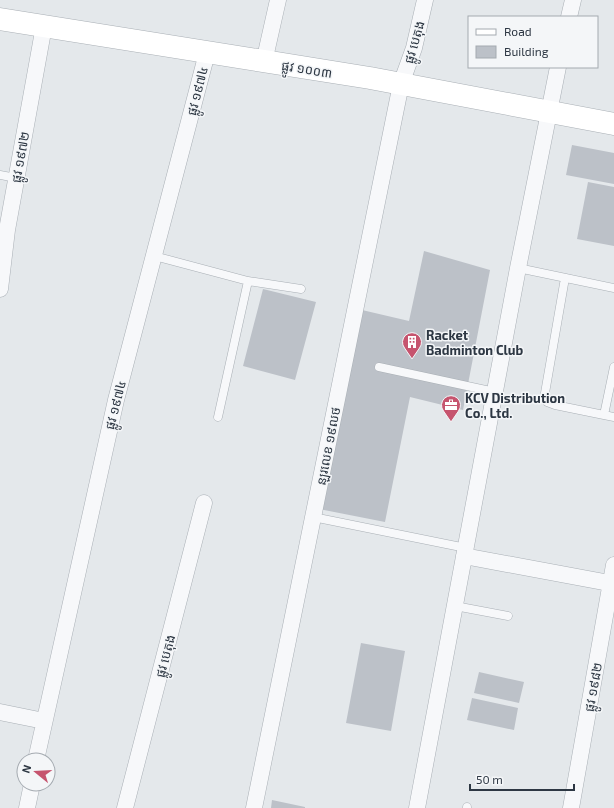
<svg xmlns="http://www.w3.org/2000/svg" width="614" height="808" font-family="'Exo 2','Noto Sans Khmer',sans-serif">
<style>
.building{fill:#bcc1c8}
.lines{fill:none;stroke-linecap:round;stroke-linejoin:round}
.lane-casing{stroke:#a9afb5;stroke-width:9}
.street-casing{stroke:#a9afb5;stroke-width:17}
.secondary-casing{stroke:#a9afb5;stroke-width:23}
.lane{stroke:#f7f8fa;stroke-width:8}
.street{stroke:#f7f8fa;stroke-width:16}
.secondary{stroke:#fff;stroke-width:22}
.labels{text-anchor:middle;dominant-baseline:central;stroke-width:3;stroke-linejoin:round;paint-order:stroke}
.street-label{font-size:13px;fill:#2d3743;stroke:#f4f6f8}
.poi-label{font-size:13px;font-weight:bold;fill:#2d3743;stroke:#f4f6f8;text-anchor:start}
</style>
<rect width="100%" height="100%" fill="#e4e8eb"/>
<path class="building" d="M572,145L614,153V184L566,175Z
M588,182L614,187V246L577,239Z
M424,251L490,270L463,410L410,397L385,522L319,509L362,310L409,321Z
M263,289L316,302L295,380L243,366Z
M361,643L405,651L391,731L346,723Z
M479,672L524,682L519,703L474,693Z
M472,698L518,708L514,730L467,720Z
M272,800L305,807V808H271Z"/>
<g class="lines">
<g class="lane-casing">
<path id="lane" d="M0,175L16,178
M154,256L248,281L218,417
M518,268L614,288
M565,278L545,393L547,402L555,405L604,415L614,367
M248,281L301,289
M379,367L495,392
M604,415L614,417
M313,517L466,548
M455,606L508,616
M467,808V807"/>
</g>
<g class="street-casing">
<path id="street" d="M569,17L573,0
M264,62L278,0
M0,289L7,230L44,26
M464,556L614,584
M0,712L44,721
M36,760L116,400L207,53
M27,808L32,784
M125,808L204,503
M254,808L401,84L414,48L425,0
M417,808L518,268L558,67
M571,808L614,565"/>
</g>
<g class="secondary-casing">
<path id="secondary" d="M0,19L370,78L614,124"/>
</g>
<use href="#lane" class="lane"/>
<use href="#street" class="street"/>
<use href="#secondary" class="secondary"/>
</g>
<defs>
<g id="building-pin" transform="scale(1)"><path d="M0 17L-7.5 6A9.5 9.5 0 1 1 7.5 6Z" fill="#c6546e" stroke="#f4f6f8"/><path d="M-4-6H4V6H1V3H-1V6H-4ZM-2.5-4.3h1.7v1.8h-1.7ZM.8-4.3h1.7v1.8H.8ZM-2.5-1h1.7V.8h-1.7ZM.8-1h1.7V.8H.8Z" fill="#fff"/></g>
<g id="office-pin" transform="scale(1)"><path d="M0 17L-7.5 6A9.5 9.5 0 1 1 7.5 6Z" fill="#c6546e" stroke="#f4f6f8"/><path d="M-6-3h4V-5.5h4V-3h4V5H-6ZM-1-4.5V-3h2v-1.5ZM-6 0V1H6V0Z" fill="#fff"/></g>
</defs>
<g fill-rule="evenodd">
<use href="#building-pin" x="412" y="342"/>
<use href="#office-pin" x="451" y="405"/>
</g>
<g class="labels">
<g class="street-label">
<text transform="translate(414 42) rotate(-74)">ផ្លូវ បេតុង</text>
<text transform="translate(307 69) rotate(9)">ផ្លូវ ១០០៣</text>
<text transform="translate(197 91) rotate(-76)">ផ្លូវ ១៩៧៤</text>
<text transform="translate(20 157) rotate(-80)">ផ្លូវ ១៩៧២</text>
<text transform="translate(115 405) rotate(-76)">ផ្លូវ ១៩៧៤</text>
<text transform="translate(328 446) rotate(-79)">ន្ឡរលេខ ១៩លថ</text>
<text transform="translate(165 656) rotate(-75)">ផ្លូវ បេតុង</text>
<text transform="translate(593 687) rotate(-80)">ផ្លូវ ១៩៨២</text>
</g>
<g class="poi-label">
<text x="426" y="335">Racket<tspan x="426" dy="15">Badminton Club</tspan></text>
<text x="465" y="398">KCV Distribution<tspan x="465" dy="15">Co., Ltd.</tspan></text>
</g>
</g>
<rect x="468" y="16" width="130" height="52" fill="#f4f6f8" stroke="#a4aab0"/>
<rect x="476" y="29" width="20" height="6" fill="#ffffff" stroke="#a4aab0"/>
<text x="504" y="36" font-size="12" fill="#2d3743">Road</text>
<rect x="476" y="46" width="20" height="12" fill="#bcc1c8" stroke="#a4aab0"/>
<text x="504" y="56" font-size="12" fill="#2d3743">Building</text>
<g transform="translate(36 772) rotate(288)"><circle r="19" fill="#f4f6f8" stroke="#a4aab0"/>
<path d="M0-3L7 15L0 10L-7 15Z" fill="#c6546e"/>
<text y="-6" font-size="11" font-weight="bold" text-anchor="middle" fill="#2d3743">N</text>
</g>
<path d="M470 784v6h104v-6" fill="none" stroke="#2d3743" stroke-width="2"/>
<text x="476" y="784" font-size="12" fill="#2d3743" stroke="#f4f6f8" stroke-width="3" paint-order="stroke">50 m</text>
</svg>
